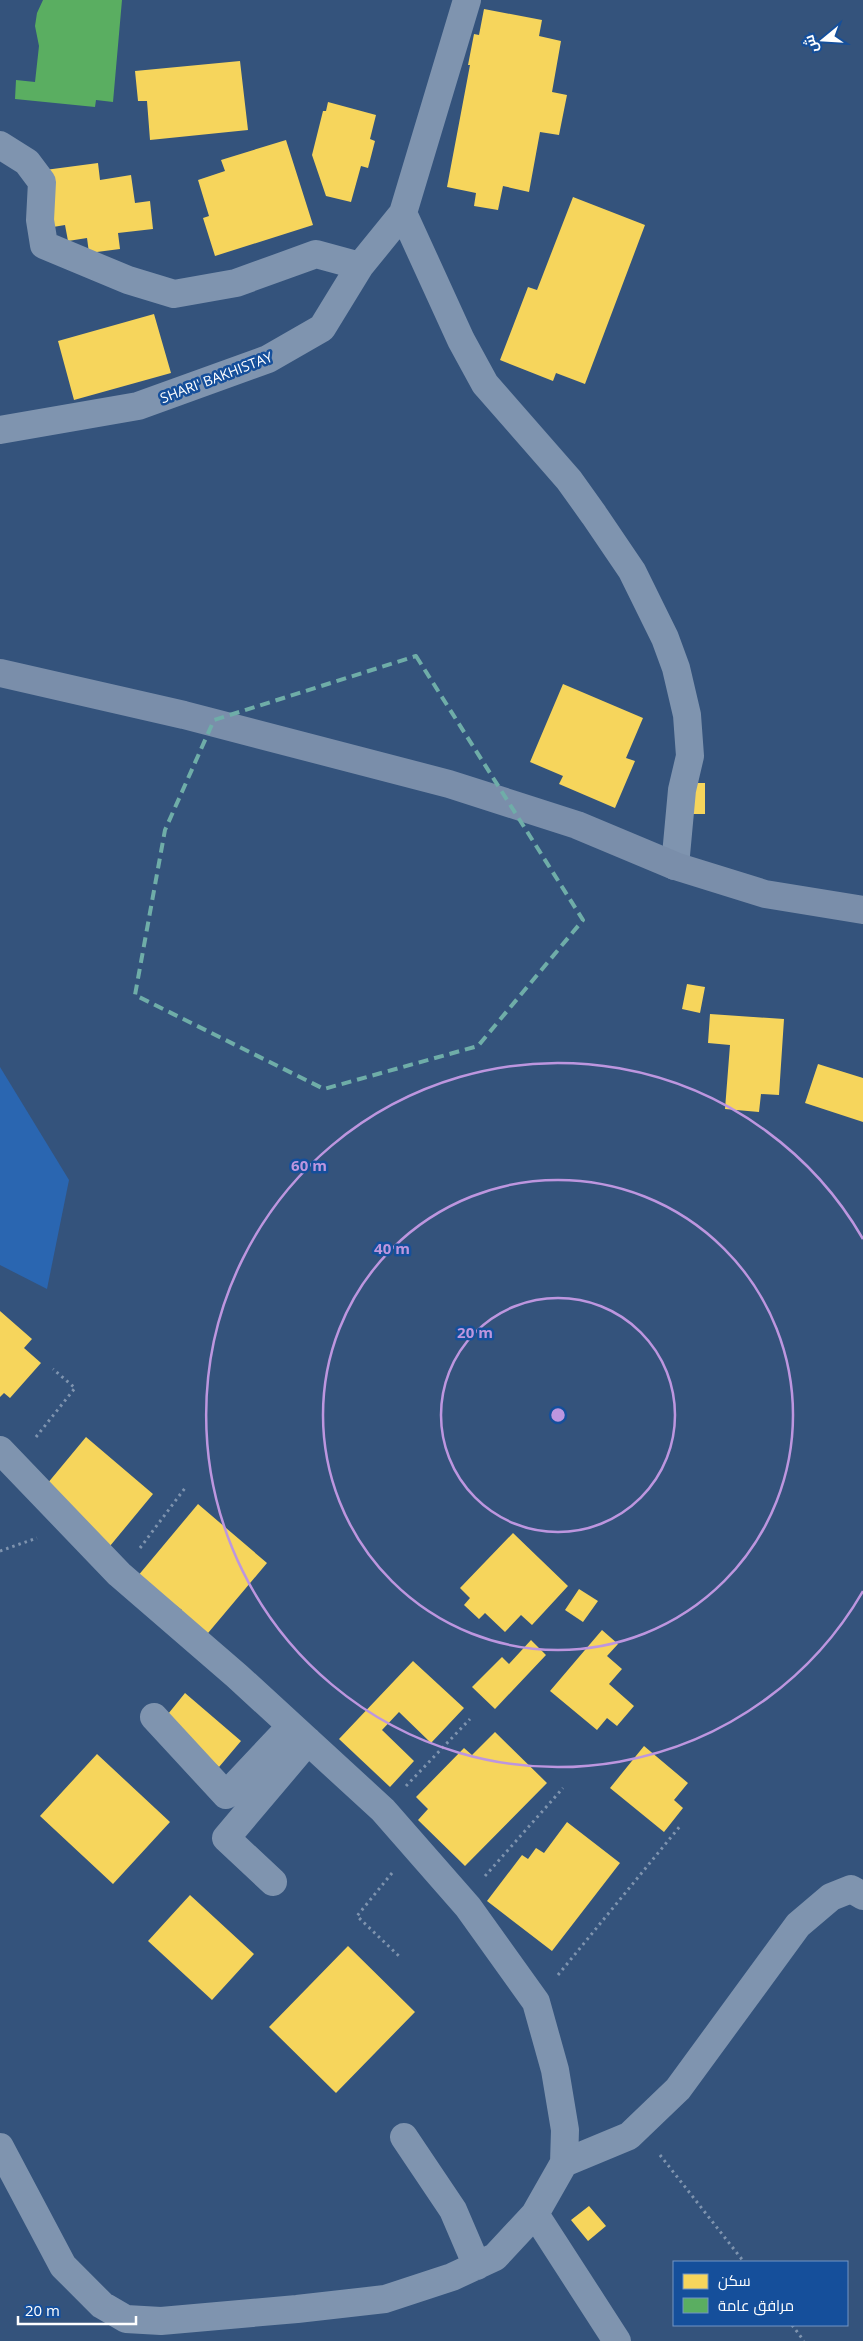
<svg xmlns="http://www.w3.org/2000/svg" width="863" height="2341" font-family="'Open Sans',Cairo,sans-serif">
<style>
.green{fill:#2a66b1}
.homes{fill:#f6d55c}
.public{fill:#5aae61}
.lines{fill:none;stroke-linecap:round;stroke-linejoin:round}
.path{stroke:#7f94af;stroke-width:3;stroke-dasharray:2.5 4;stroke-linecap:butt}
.minor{stroke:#7f94af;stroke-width:28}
.secondary{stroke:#7a8eaa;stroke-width:28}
.marked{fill:none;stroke:#6fada8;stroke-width:4;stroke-dasharray:10 6;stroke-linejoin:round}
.ring{fill:none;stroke:#bd96df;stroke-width:2.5}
.labels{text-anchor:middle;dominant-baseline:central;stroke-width:5;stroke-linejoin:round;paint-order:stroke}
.street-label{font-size:14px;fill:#fff;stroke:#154f9b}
.centre{fill:#bd96df;stroke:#154f9b;stroke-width:2.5}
.ring-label{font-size:15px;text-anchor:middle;font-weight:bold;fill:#bd96df;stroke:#154f9b;stroke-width:5;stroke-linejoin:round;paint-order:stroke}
</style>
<rect width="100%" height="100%" fill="#34537c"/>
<path class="green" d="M0,1067L69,1180L47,1289L0,1265Z"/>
<path class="homes" d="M484,9L542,20L539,36L561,41L552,92L567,95L559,135L540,132L529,192L503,186L498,210L474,206L476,193L447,187L470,65H468L474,34L479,35Z
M240,61L248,130L150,140L147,101H138L135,71Z
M328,102L376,115L370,139L375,141L368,168L361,166L351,202L326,196L312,155L323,111H326Z
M286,140L313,225L215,256L203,218L209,216L198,180L225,171L221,160Z
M98,163L100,180L131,175L135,203L150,201L153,229L118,233L120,249L89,253L87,238L68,241L65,225L53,227L45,170Z
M573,197L645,225L585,384L556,373L553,381L500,360L528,287L537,290Z
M154,314L171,373L74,400L58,341Z
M563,684L643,718L626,758L635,761L615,808L559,784L563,776L530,762Z
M692,783H705V814H692Z
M687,984L705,987L700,1013L682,1009Z
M710,1014L784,1019L779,1095L761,1094L759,1112L725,1109L730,1045L708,1043Z
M818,1064L863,1078V1122L805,1103Z
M0,1311L32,1339L24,1348L41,1363L10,1398L4,1393L0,1397Z
M86,1437L153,1494L110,1546L42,1490Z
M198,1504L267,1563L203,1639L177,1617L182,1610L137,1577Z
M513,1533L568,1586L532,1625L521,1615L505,1632L485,1613L479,1619L464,1605L470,1598L460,1588Z
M579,1589L598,1601L583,1622L565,1610Z
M602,1630L618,1644L607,1656L622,1669L609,1684L634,1706L617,1726L607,1718L597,1730L550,1691Z
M531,1640L546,1655L495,1709L472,1687L502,1657L509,1664Z
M413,1661L464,1708L431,1743L399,1712L382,1730L414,1761L390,1787L339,1739Z
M185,1693L241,1741L219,1767L164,1719Z
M495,1732L547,1783L465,1866L418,1820L428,1809L416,1797L464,1748L472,1755Z
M644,1746L688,1783L674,1800L683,1808L664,1832L610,1788Z
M97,1754L170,1822L113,1884L40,1816Z
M567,1822L620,1863L552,1951L487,1901L522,1855L528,1859L536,1848L544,1853Z
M190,1895L254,1954L212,2000L148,1941Z
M348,1946L415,2012L336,2093L269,2027Z
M589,2206L606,2226L588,2241L571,2220Z"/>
<path class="public" d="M43,0H122L113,102L96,100L95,107L15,99L16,80L35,82L39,46L35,26L37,13Z"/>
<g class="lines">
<path class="path" d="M36,1437L75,1388L53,1369
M140,1548L185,1488
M0,1551L37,1538
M406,1786L470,1719
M392,1873L357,1916L401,1958
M485,1876L563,1788
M558,1975L681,1825
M660,2155L744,2262
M792,2325L804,2341"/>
<path class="minor" d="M0,145L27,162L42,182L40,220L44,245L128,280L174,294L236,283L316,254L360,266L322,328L268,359L138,406L0,430
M403,213L461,340L485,384L569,480L594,515L632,571L665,638L676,668L687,715L690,756L682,790L675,866
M360,266L403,213L467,0
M0,1450L119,1574L237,1676L383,1810L468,1907L536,2002L555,2070L565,2130L564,2163L535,2214L495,2257L452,2277L385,2299L297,2309L161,2321L126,2319L102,2305L63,2266L0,2147
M154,1717L226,1795L291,1726
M273,1882L226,1838L308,1741
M404,2137L453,2210L477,2266
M564,2163L629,2136L678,2089L798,1925L831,1897L851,1889L863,1896
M535,2214L617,2341"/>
<path class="secondary" d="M0,673L184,715L449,784L577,825L675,866L765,894L863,910"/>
</g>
<path class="marked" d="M416,656L583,920L478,1046L324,1089L135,995L165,830L214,720Z"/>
<g class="ring">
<circle cx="558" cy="1415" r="117"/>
<circle cx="558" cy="1415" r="235"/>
<path d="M863 1591A352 352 0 1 1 863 1239"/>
</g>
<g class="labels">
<g class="street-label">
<text transform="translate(216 377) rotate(-21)">SHARI' BAKHISTAY</text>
</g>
</g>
<circle cx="558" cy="1415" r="8" class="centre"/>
<g class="ring-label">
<text x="309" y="1171">60 m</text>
<text x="392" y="1254">40 m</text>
<text x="475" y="1338">20 m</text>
</g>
<rect x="673" y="2261" width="175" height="65" fill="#154f9b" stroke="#7395c3"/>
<rect x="683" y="2274" width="25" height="15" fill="#f6d55c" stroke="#7395c3"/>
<text x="718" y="2286" font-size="15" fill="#ffffff">سكن</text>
<rect x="683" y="2298" width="25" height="15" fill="#5aae61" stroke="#7395c3"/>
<text x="718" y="2311" font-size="15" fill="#ffffff">مرافق عامة</text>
<g transform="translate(823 40) rotate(252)" stroke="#154f9b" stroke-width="4" paint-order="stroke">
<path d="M0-4L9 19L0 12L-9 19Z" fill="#ffffff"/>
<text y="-8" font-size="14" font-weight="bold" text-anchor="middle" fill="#ffffff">ش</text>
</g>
<path d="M18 2316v8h118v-8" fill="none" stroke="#ffffff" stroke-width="2.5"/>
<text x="25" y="2316" font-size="15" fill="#ffffff" stroke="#154f9b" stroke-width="4" paint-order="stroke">20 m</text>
</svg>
